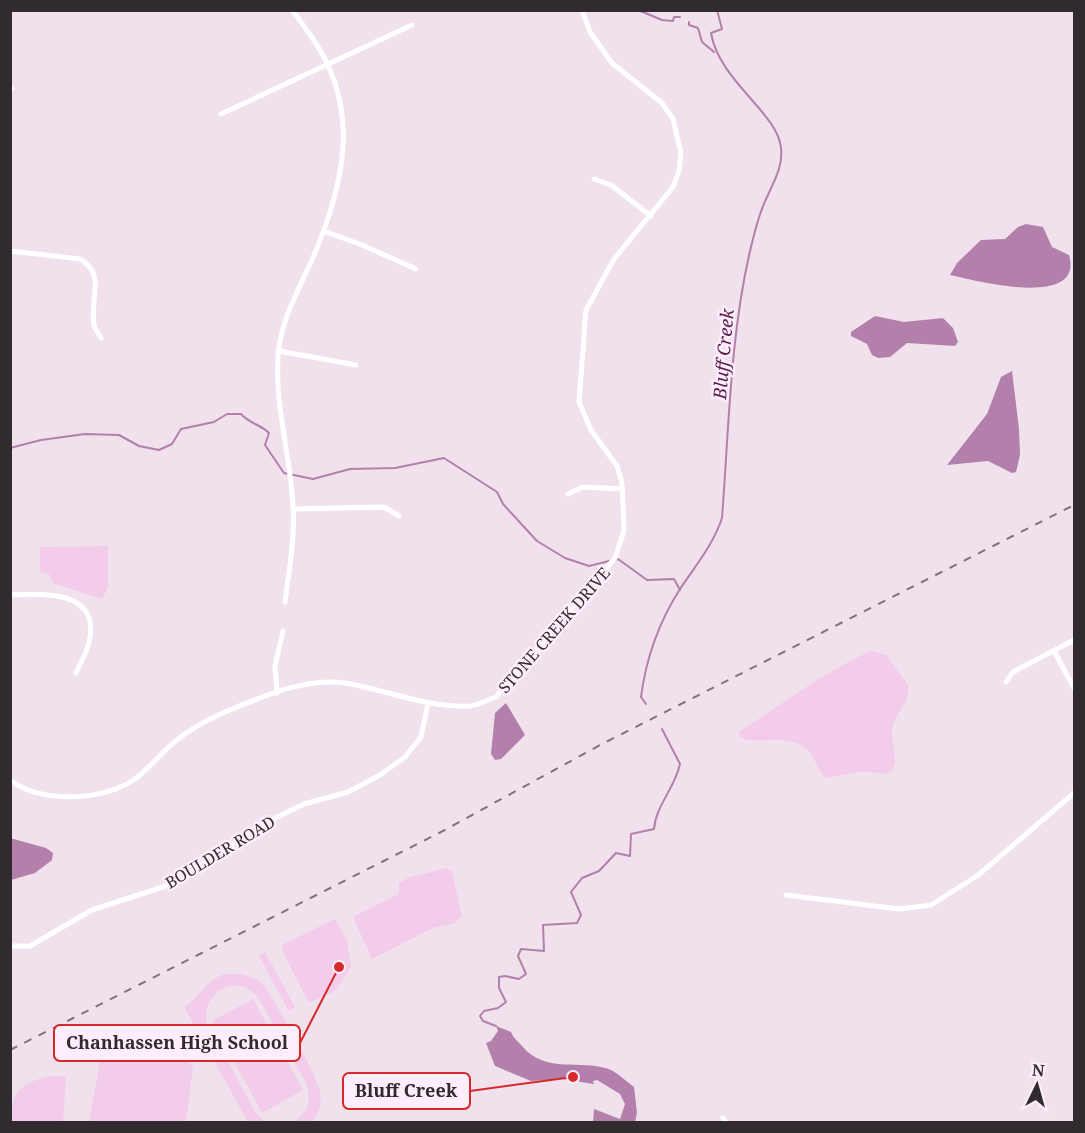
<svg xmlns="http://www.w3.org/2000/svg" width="1085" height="1133" font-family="'Noto Serif',serif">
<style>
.green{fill:#f3cbeb}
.water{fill:#b280aa}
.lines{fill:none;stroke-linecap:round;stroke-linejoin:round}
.stream{stroke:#b280aa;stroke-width:2}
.street{stroke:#fff;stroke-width:5}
.rail{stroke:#7e747c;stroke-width:2;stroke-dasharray:8 8;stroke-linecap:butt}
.labels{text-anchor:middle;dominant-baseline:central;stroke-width:5;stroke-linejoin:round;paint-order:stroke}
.street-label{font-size:16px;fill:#312b30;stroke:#feeefb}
.water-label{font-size:18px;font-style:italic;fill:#5a1e53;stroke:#feeefb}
.leader{fill:none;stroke:#d62828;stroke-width:2}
.callout-dot{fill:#d62828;stroke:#feeefb;stroke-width:2}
.callout{fill:#feeefb;stroke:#d62828;stroke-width:2}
.callout-label{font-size:18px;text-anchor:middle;font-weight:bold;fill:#312b30}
</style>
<rect width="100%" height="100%" fill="#f0e1ed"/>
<path class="green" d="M108,546V587L102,599L53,583L49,574L40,572V547Z
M871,651L886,655L908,685C911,703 894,713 892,730C891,745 900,758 891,772L886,774L863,771L826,778C816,769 815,754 804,747C783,733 759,746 739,737L740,731C783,704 824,672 871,651Z
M447,868L452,871L462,917L453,924L433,928L372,959L353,917L399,894V883L410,877Z
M335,919L347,940L351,967L335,991L309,1003L282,950L284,944Z
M265,952L295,1007L289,1011L259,956Z
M225,974C238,973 250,974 260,982C271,991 318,1077 320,1092C322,1103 319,1114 312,1122H294L307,1109L309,1098L307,1085L259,999C239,972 204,989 206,1021L257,1115L266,1122H248L184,1007C201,997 205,980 225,974Z
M253,999L303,1090L262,1113L212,1021Z
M111,1042C139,1043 175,1041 193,1067L186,1122H89L103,1045Z
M52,1076H66L63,1122H11C10,1093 22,1081 52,1076Z"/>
<path class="water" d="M1026,224L1043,227L1052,247L1069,255C1085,310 973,280 950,275L957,263L981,240L1005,239L1018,227Z
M875,316L904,322L943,318L953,328L958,342L955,346L907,343L890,357L878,358L872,355L867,344L851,336V332Z
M1012,371L1019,429L1020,455L1016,472L1012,473L988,461L947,465L987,414L1001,377Z
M506,703L525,735L501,759L495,760L491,754L495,713Z
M10,838L46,848L53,853L52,860L35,873L11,880Z
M496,1026L511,1032C513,1038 518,1041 522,1046C546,1075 581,1058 611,1070C619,1074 627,1082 634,1087L637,1113L635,1122H593L594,1109L620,1119L625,1104L620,1094L597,1080L593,1081L594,1084L562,1079L531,1081L495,1066L486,1043L491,1041L498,1031Z"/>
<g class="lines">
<path class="stream" d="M638,10L662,20L673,21L674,17H680
M689,22V25L698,28L702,42L714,52
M10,448L41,440L85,434L119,435L139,446L159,450L172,444L181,429L214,422L227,414H241C250,424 260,424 269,433L265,445L284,473L313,479L350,469L395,468L444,458L497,492L503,504L537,541L565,558L589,566L609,561
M614,560L618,559L647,580L674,579L680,590
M646,704L641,697C646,658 659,622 680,589C696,565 713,545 722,518C729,428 730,334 751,247C755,230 760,210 768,195C775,179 783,166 781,148C778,113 719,81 711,33L722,29L717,10
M496,1026L483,1021L480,1016L484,1011L498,1008L506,1002L499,988V977L505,976L519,979L526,974L518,956L521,949L544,951L543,925L577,923L581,915L571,892L582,878L599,871L616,853L630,856L631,834L654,829C656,805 675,788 680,764L662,729"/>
<path class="street" d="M10,86L12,89
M221,114L412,25
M594,179L611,185L651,216
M324,231L362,245L416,269
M10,251L80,259C107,274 89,301 94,325C95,329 99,334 101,338
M279,351L356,365
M568,494L583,487L623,489
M293,509L384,507L399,516
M10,595C41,594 98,589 90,638C88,650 81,662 76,673
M285,602C289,571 295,538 293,507C291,457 275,409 278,358C279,324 298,291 312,260C345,183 362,108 311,36C304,27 299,18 292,10
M1054,651L1074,688
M1006,682L1013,672L1074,640
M277,693L275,666L283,631
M10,780C40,804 104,801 135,779C152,766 165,748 182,736C205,719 234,708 260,698C285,688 318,679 345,683C387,690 427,708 470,706C478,705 488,700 496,697L615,558L624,531L622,483L617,466L591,430L579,402L586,310L614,259L673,187L679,171L681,153L673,119L662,103L612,63L590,32L582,10
M786,895L899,909L931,905L977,876L1074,793
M10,946H30L92,910L172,884L259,826L304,804L348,792L380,775L405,757L421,737L428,703
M723,1118L726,1122"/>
<path class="rail" d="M10,1050L441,832L602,744L1074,505"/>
</g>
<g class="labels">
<g class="street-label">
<text transform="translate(554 630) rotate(-49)">STONE CREEK DRIVE</text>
<text transform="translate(220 852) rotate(-31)">BOULDER ROAD</text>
</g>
<g class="water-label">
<text transform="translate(723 354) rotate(-85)">Bluff Creek</text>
</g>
</g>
<path class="leader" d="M339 967L300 1043M573 1077L470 1091"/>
<g class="callout-dot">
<circle cx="339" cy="967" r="6"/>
<circle cx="573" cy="1077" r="6"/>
</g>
<g class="callout">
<rect x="54" y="1025" width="246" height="36" rx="6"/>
<rect x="343" y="1073" width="127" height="36" rx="6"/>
</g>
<g class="callout-label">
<text x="177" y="1049">Chanhassen High School</text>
<text x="406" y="1097">Bluff Creek</text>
</g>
<rect width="1085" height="1133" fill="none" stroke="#312b30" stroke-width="24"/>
<g transform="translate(1037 1085) rotate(5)" stroke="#feeefb" stroke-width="4.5" paint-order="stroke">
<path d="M0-4.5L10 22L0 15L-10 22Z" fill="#312b30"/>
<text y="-9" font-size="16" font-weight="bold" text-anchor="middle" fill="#312b30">N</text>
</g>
</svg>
